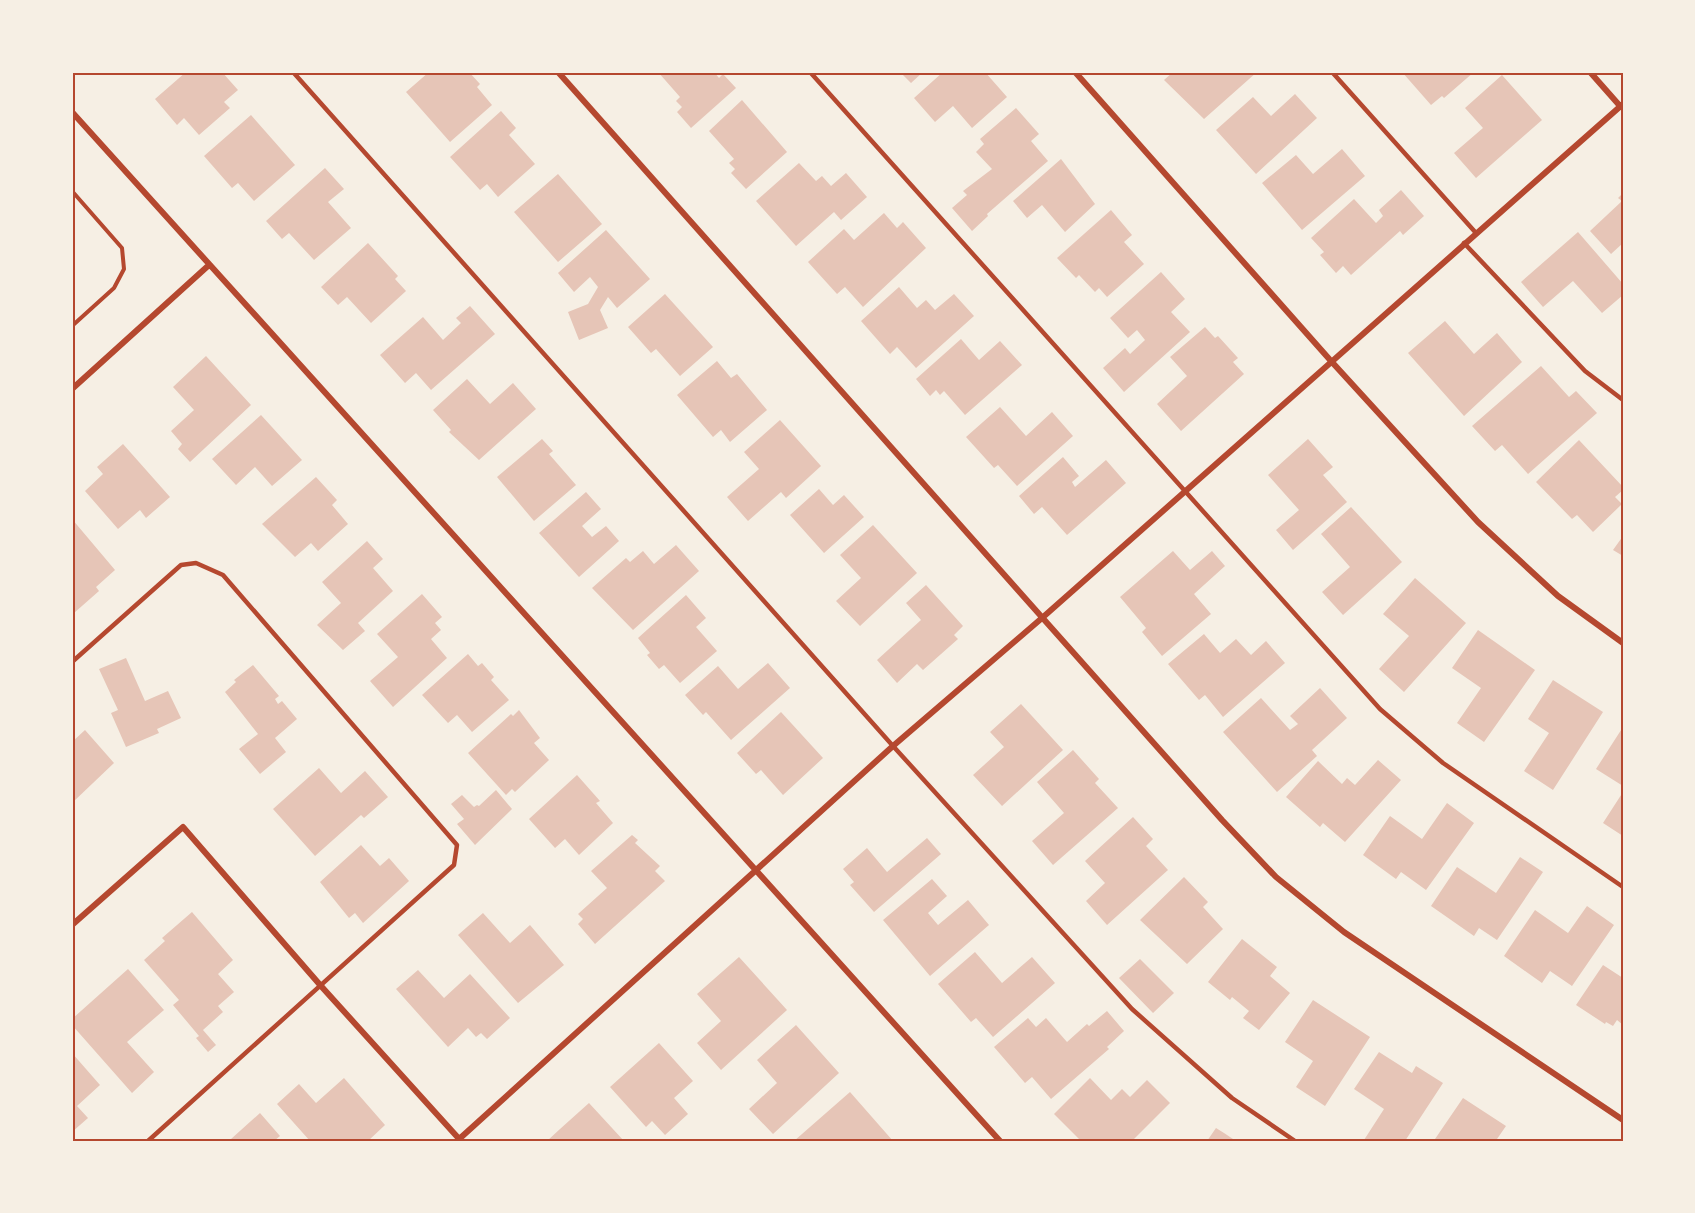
<svg xmlns="http://www.w3.org/2000/svg" width="1695" height="1213" font-family="Helvetica,sans-serif">
<style>
.building{fill:#e6c5b7}
.lines{fill:none;stroke-linecap:round;stroke-linejoin:round}
.path{stroke:#b5482f;stroke-width:4}
.service{stroke:#b5482f;stroke-width:4.5}
.minor{stroke:#b5482f;stroke-width:6}
.neatline{fill:none;stroke:#b5482f;stroke-width:2}
</style>
<rect width="100%" height="100%" fill="#f6efe4"/>
<path class="building" d="M186,72H222L238,90L224,102L230,108L199,135L184,118L177,125L155,99Z
M429,72H469L480,84L477,87L492,105L450,142L406,92Z
M658,72H714L719,78L723,74L736,88L691,128L677,112L682,107L676,101L680,97Z
M900,72H923L911,83Z
M943,72H985L1007,97L972,128L953,106L935,122L914,98Z
M1173,72H1257L1204,119L1164,80Z
M1402,72H1474L1444,98L1442,96L1431,105Z
M1502,75L1542,120L1476,178L1454,153L1483,128L1465,108Z
M1295,94L1317,118L1256,174L1216,130L1253,97L1271,116Z
M742,100L787,152L746,189L731,173L735,169L729,163L734,159L709,131Z
M1016,108L1039,134L1031,141L1048,161L987,214L988,216L972,231L952,208L967,195L963,191L992,169L976,152L984,144L980,139Z
M501,111L516,128L509,135L535,164L498,197L487,184L480,190L450,157Z
M251,115L295,165L254,201L238,183L232,188L204,156Z
M1342,149L1365,176L1302,230L1262,183L1296,155L1313,174Z
M1061,159L1095,204L1065,232L1042,205L1027,218L1013,201Z
M799,163L816,181L822,176L831,186L846,173L867,197L841,220L834,212L796,246L756,201Z
M325,168L344,189L328,202L351,228L314,260L289,233L282,239L266,221Z
M558,174L602,224L558,262L514,212Z
M1401,190L1424,216L1403,235L1400,231L1351,275L1343,266L1336,273L1320,255L1324,252L1311,238L1354,199L1376,223L1383,216L1379,210Z
M1623,193V243L1611,254L1590,231L1622,201L1618,198Z
M1111,210L1132,235L1124,242L1144,264L1107,297L1099,288L1095,292L1079,275L1076,278L1057,258Z
M884,213L897,228L903,222L926,248L863,307L845,287L837,294L808,262L844,229L854,240Z
M606,230L650,279L617,308L608,297L600,310L608,328L579,340L568,312L588,304L598,287L590,277L574,292L558,273Z
M1578,232L1623,284V295L1602,313L1573,281L1543,307L1521,282Z
M368,243L398,276L395,279L406,291L371,323L347,297L338,305L321,287Z
M1161,272L1185,299L1171,312L1190,332L1124,392L1103,368L1125,348L1130,354L1145,340L1137,330L1128,338L1110,318Z
M899,287L917,308L926,300L935,310L954,294L974,316L916,368L897,347L890,354L861,321Z
M665,294L713,347L680,376L656,349L651,353L628,327Z
M470,306L495,334L431,390L416,373L405,383L380,355L423,317L443,340L461,323L456,318Z
M1445,321L1474,354L1497,333L1522,362L1464,416L1408,353Z
M1205,327L1215,338L1218,336L1238,358L1233,362L1244,374L1181,431L1157,404L1187,376L1170,357Z
M961,339L979,360L1000,341L1022,365L965,415L944,391L940,395L936,390L930,396L916,379Z
M206,356L251,405L190,462L178,449L182,444L171,431L194,410L173,387Z
M717,361L731,378L737,374L767,410L730,442L721,430L713,437L677,395Z
M1541,366L1569,397L1576,391L1597,413L1528,474L1502,445L1495,451L1472,426Z
M467,379L490,404L513,383L536,409L479,460L449,432L451,430L433,410Z
M1000,407L1026,436L1052,412L1073,436L1017,486L998,465L994,468L966,437Z
M261,415L302,460L272,486L255,467L236,485L212,459Z
M780,420L821,466L786,498L781,492L748,521L727,497L759,469L744,452Z
M542,439L553,451L549,454L576,485L534,521L497,477Z
M1308,439L1333,467L1323,475L1347,502L1293,550L1276,530L1299,510L1268,475Z
M1579,440L1623,487V490L1615,497L1622,504L1593,532L1577,515L1572,519L1536,482Z
M123,444L170,497L146,518L140,510L118,529L85,491L103,474L97,467Z
M1063,457L1079,476L1072,482L1075,487L1106,460L1126,483L1067,535L1042,507L1034,514L1019,496Z
M316,477L337,500L332,505L348,524L318,551L311,543L295,557L262,524Z
M819,489L833,505L844,495L864,517L824,553L790,515Z
M586,492L601,509L582,526L592,537L606,526L619,541L579,577L539,533Z
M1351,507L1402,562L1343,615L1322,592L1350,567L1321,534Z
M72,519L115,570L96,587L99,591L74,613L72,610Z
M873,525L917,573L860,626L836,601L861,578L840,555Z
M1623,536V556L1613,550Z
M367,541L383,559L373,568L393,591L358,623L365,631L343,650L317,625L341,603L322,582Z
M676,545L699,571L633,630L592,588L626,558L630,562L643,551L654,564Z
M1173,551L1190,570L1212,551L1225,566L1194,594L1211,614L1162,656L1142,632L1146,628L1120,597Z
M1415,578L1466,623L1404,692L1379,669L1409,636L1383,614Z
M926,585L963,626L954,635L958,639L923,670L917,664L897,683L877,660L921,620L906,603Z
M422,594L442,617L435,623L441,630L431,639L447,658L393,707L370,681L398,657L377,634Z
M686,595L706,618L696,627L717,651L680,683L664,665L659,669L647,655L650,653L638,638Z
M1478,630L1535,670L1484,742L1457,723L1481,688L1452,668Z
M1204,634L1220,653L1236,639L1251,655L1266,641L1285,663L1223,717L1205,695L1199,700L1168,664Z
M468,654L478,666L482,663L494,677L491,680L509,700L472,732L457,715L448,723L422,695Z
M126,658L145,701L168,691L181,718L157,729L159,733L126,747L111,713L118,710L99,669Z
M768,663L790,688L731,740L706,712L703,715L685,695L718,666L738,689Z
M253,665L279,696L275,699L278,704L282,701L297,719L275,738L286,752L260,774L239,749L258,734L225,692L236,682L234,680Z
M1553,680L1603,712L1553,790L1524,771L1549,733L1528,719Z
M1320,688L1347,718L1312,750L1317,756L1277,792L1223,732L1261,698L1290,730L1298,724L1290,716Z
M1021,704L1063,750L1002,806L973,775L1004,747L990,732Z
M519,710L540,738L534,743L549,760L515,792L512,789L506,795L468,753L511,714L513,716Z
M781,712L823,758L783,795L761,770L756,774L737,753Z
M1623,727V786L1596,769Z
M85,730L114,763L72,803V742Z
M1073,750L1099,779L1095,783L1118,808L1053,865L1032,841L1064,813L1037,782Z
M1378,760L1401,780L1345,842L1323,823L1320,827L1286,797L1318,761L1342,784L1347,778L1355,785Z
M319,768L341,793L365,771L388,797L364,818L361,815L315,856L273,809Z
M577,775L600,801L596,803L613,823L579,855L565,839L555,848L529,819Z
M496,790L512,809L475,845L457,824L464,819L451,804L462,795L474,807L477,805L479,806Z
M1623,792V836L1603,823Z
M1447,803L1474,823L1426,890L1401,872L1396,879L1363,855L1390,816L1422,839Z
M1133,817L1153,839L1146,846L1168,870L1107,925L1086,901L1105,883L1085,861Z
M632,835L638,840L635,843L660,866L655,871L665,881L595,944L578,924L583,919L578,914L607,888L591,871Z
M927,838L941,854L874,912L850,885L854,882L843,869L867,848L887,872Z
M361,845L380,866L389,858L409,881L363,923L355,913L349,918L320,882Z
M1520,857L1543,872L1497,940L1479,928L1474,936L1431,906L1457,867L1496,893Z
M1184,877L1208,902L1203,907L1223,929L1187,964L1140,920Z
M932,879L947,896L928,913L938,925L968,900L989,925L930,976L883,920Z
M1587,906L1614,925L1572,986L1550,971L1542,983L1504,956L1535,910L1568,933Z
M192,912L233,960L218,974L234,992L218,1006L223,1012L203,1030L216,1045L208,1052L196,1038L199,1036L173,1005L179,1000L144,960L165,941L162,938Z
M483,913L510,943L530,925L564,965L518,1003L458,935Z
M1242,939L1277,967L1270,976L1290,993L1259,1030L1243,1018L1249,1011L1232,997L1230,1000L1208,982Z
M975,952L1002,983L1032,957L1055,983L993,1037L976,1018L971,1022L938,984Z
M739,957L787,1010L721,1070L697,1043L721,1021L697,994Z
M1140,959L1174,993L1153,1013L1119,978Z
M1603,965L1623,978V1025L1617,1020L1613,1026L1606,1022L1605,1024L1576,1005Z
M128,969L164,1010L127,1042L154,1072L132,1093L72,1025V1019Z
M418,970L444,998L470,974L510,1018L487,1039L481,1033L476,1037L468,1028L448,1047L396,989Z
M1313,1000L1370,1037L1325,1106L1296,1087L1313,1061L1285,1042Z
M1107,1011L1124,1031L1107,1047L1109,1049L1051,1099L1032,1077L1025,1083L994,1047L1028,1018L1036,1027L1046,1018L1067,1042L1087,1024L1089,1026Z
M796,1025L839,1073L773,1134L749,1109L777,1083L757,1060Z
M659,1043L693,1081L674,1098L688,1114L665,1135L652,1121L646,1127L610,1087Z
M1379,1052L1412,1073L1416,1066L1443,1083L1405,1141L1364,1140L1384,1109L1354,1089Z
M72,1053L100,1085L77,1106L88,1118L72,1132Z
M344,1078L385,1125L368,1141H310L277,1104L299,1084L316,1103Z
M1090,1078L1111,1100L1122,1089L1130,1097L1147,1080L1170,1103L1132,1141H1081L1054,1114Z
M850,1092L893,1141H794Z
M1463,1098L1506,1126L1497,1139L1501,1141H1438L1435,1139Z
M589,1103L624,1141H547L560,1129Z
M260,1113L280,1136L274,1141H232L231,1139Z
M1216,1128L1224,1133L1236,1141H1207Z"/>
<g class="lines">
<path class="path" d="M72,191L122,248L124,269L114,288L72,326"/>
<path class="service" d="M293,72L893,746L1132,1009L1232,1098L1295,1141
M810,72L1380,709L1443,763L1623,887
M1332,72L1476,233
M1464,243L1585,371L1623,400
M72,662L181,565L196,563L223,575L457,845L454,865L148,1141"/>
<path class="minor" d="M558,72L1222,820L1276,877L1344,932L1623,1120
M1075,72L1331,361L1478,522L1558,596L1623,643
M1590,72L1620,106
M72,112L1000,1141
M72,389L209,265
M72,925L183,827L321,986L461,1141
M457,1141L893,746L1042,618L1623,104"/>
</g>
<rect width="1695" height="1213" fill="none" stroke="#f6efe4" stroke-width="147"/>
<rect x="74" y="74" width="1548" height="1066" class="neatline"/>
</svg>
